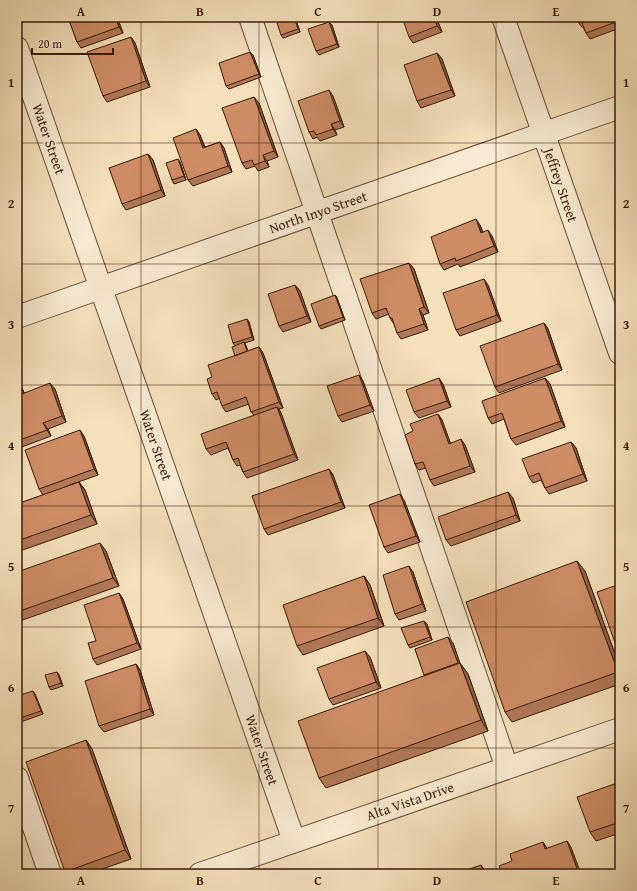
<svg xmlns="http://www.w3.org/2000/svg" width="637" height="891" font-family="'Gentium Book Plus',serif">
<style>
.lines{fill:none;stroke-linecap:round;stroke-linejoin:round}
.minor-casing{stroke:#684c37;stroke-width:24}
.minor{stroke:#f8ebd3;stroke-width:22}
.wall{fill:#b17857;stroke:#3a1a0b}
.shaded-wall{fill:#906247;stroke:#3a1a0b}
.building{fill:#ce8c65;stroke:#3a1a0b}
.grid{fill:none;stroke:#3a1a0b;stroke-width:1;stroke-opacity:0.55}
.labels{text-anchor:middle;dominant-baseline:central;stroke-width:4;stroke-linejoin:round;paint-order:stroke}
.street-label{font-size:14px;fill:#3a1a0b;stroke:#f8ebd3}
.neatline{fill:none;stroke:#3a1a0b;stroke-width:1.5}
.grid-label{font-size:13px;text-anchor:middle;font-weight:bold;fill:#3a1a0b}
</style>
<rect width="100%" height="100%" fill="#f4e0bb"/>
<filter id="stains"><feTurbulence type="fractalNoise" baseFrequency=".005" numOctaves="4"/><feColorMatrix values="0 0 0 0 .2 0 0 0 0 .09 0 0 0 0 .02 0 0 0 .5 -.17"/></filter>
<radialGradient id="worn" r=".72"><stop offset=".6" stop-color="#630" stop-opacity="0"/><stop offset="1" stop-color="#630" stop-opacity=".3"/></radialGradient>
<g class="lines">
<g class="minor-casing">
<path id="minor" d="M250,17L507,768
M503,17L620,353
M17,48L294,841
M17,317L620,107
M17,778L50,874
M200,874L620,729"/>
</g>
<use href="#minor" class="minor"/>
</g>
<path class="wall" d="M68,17H117L123,33L81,48L77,42Z
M294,17L296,20L300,32L283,38L281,35Z
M436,17L442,32L413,43L409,37Z
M576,17H616L620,28L590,39L586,33L583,27H582L577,21Z
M329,22L332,25L339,47L319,55L316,51Z
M131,37L135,43L150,87L107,102L103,96Z
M250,52L253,55L261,77L229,89L226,86Z
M437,53L442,59L455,96L421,108L417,101Z
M333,96L344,127L335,130L337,135L320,141L317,137L313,139L309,132Z
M259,103L278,157L267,161L269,167L258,171L255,166L246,169L242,163Z
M196,129L200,135L205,147L220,142L224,148L232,172L193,186L188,180Z
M148,154L153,160L165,196L126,210L122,204Z
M180,162L186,180L174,184L172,180Z
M480,225L483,232L492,236L498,252L460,267L458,264L444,270L440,264Z
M409,263L414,269L429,313L423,315L428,330L401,339L397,333L394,324L390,318L389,314L376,319L372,313Z
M295,285L300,291L311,322L283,332L279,326Z
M488,285L501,321L460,336L456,330Z
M335,295L337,298L345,320L321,329L319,326Z
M247,319L249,322L254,340L245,343L246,346L248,351L259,347L263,353L283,408L279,409L281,413L298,460L247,478L243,472L240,465L237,466L233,460L228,448L211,455L206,449L254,415L251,412L249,404L226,412L222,406L220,398L216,400L212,394V377L235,356V346L233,343Z
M544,323L548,329L562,370L499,393L495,387Z
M359,375L363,381L374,411L342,422L338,416Z
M545,378L550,384L565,427L516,445L511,439L504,419L492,424L488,418Z
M443,384L451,407L419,418L414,412Z
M55,389L66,422L48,429L51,436L22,447L17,441L23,390L24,393Z
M438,414L442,420L450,443L465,445L475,472L434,486L430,480L426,468L419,470L415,464L413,431Z
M84,436L98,475L70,485L79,482L85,490L97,524L17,552V504L43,495L39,489Z
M571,442L576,448L587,481L549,494L545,488L541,480L533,483L529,477Z
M329,469L333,475L345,508L268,535L264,529Z
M513,498L520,521L451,546L446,540Z
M404,500L420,542L388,553L384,547Z
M106,551L119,586L17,622V572Z
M585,571L620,668V684L512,722L505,712Z
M413,572L426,611L399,620L395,614Z
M364,576L370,585L384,626L303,655L297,646Z
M119,593L123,599L141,649L97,665L93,659L96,641Z
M427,624L432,640L410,648L408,645Z
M453,643L460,663L468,674L488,731L326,788L319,778L425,676L415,649Z
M370,657L381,688L333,705L329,699Z
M136,664L140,670L154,715L104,732L99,726Z
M57,672L59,675L63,686L51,690L49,687Z
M35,694L43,714L18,723L17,721V696Z
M86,740L92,749L131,859L88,874H66L65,872Z
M620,782V833L596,841L590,832Z"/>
<path class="shaded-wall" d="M115,17H117L123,33L119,27Z
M294,17L296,20L300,32L298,29Z
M434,17H436L442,32L437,26Z
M614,17H616L620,28L616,22Z
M329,22L332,25L339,47L337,44Z
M131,37L135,43L150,87L146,81Z
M250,52L253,55L261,77L259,74Z
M437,53L442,59L455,96L451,90Z
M329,90L333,96L344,127L340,121Z
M254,97L259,103L278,157L274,151Z
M331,124L335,130L337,135L333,129Z
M196,129L200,135L207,154L203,148Z
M220,142L224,148L232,172L228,166Z
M148,154L153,160L165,196L161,190Z
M263,155L267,161L269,167L265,161Z
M178,159L180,162L186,180L184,176Z
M476,219L480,225L485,239L481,233Z
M488,230L492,236L498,252L494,246Z
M409,263L414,269L429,313L424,307Z
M484,279L488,285L501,321L497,315Z
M295,285L300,291L311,322L307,316Z
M335,295L337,298L345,320L343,317Z
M419,309L423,315L428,330L424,324Z
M247,319L249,322L254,340L252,337Z
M544,323L548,329L562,370L558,364Z
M244,342L246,346L250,357L248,354Z
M259,347L263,353L283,408L279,402Z
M359,375L363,381L374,411L370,405Z
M439,378L443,384L451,407L447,401Z
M545,378L550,384L565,427L561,421Z
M50,383L55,389L66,422L62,416Z
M19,384L23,390L26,400L22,394Z
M277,407L281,413L298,460L294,454Z
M438,414L442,420L453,450L449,444Z
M43,423L48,429L51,436L47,430Z
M80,430L84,436L98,475L94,469Z
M461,439L465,445L475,472L470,466Z
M571,442L576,448L587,481L583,474Z
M329,469L333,475L345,508L341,502Z
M79,482L85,490L97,524L91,515Z
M508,492L513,498L520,521L516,515Z
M400,494L404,500L420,542L416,536Z
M100,543L106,551L119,586L113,578Z
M577,561L585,571L620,668V675L618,672Z
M409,566L413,572L426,611L422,604Z
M364,576L370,585L384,626L378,618Z
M119,593L123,599L141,649L137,643Z
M424,621L427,624L432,640L430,637Z
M448,637L453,643L462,670L458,663Z
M365,651L370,657L381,688L376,682Z
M460,663L468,674L488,731L481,720Z
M136,664L140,670L154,715L150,709Z
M57,672L59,675L63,686L61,683Z
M33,691L35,694L43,714L41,711Z
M86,740L92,749L131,859L125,850Z
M567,841L571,847L581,874H579Z
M543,842L547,848L545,849Z
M481,865L485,871L486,874H484Z"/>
<path class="building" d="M68,17H115L119,27L77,42Z
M293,17H294L298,29L281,35L277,23Z
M402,17H434L437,26L409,37Z
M576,17H614L616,22L586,33L581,20L577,21Z
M329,22L337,44L316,51L308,29Z
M131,37L146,81L103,96L87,52Z
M250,52L259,74L226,86L219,63Z
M437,53L451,90L417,101L404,65Z
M329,90L340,121L331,124L333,129L316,135L314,131L309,132L298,101Z
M254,97L274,151L263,155L265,161L254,165L252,160L242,163L222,108Z
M196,129L203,148L220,142L228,166L188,180L173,138Z
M148,154L161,190L122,204L109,168Z
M178,159L184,176L172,180L166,163Z
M476,219L481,233L488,230L494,246L456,261L455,258L440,264L431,237Z
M409,263L424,307L419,309L424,324L397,333L392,318H390L386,308L372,313L360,279Z
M484,279L497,315L456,330L443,293Z
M295,285L307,316L279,326L268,294Z
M335,295L343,317L319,326L311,304Z
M247,319L252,337L233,343L228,325Z
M544,323L558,364L495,387L480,346Z
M244,342L247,351L235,356L232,347Z
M259,347L279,402L251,412L246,397L222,406L217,392L212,394L207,379L212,377L208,365Z
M359,375L370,405L338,416L327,386Z
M439,378L447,401L414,412L406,390Z
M545,378L561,421L511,439L502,413L488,418L482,401Z
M50,383L62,416L43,423L47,430L17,441V385L19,384L22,394Z
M277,407L294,454L243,472L238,458L233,460L226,442L206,449L201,434Z
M438,414L449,444L461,439L470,466L430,480L423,462L415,464L405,435L413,431L410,424Z
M80,430L94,469L39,489L25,450Z
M571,442L583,474L545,488L539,473L529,477L522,459Z
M329,469L341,502L264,529L252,496Z
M79,482L91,515L17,541V504Z
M508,492L516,515L446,540L438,517Z
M400,494L416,536L384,547L369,505Z
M100,543L113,578L17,612V572Z
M577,561L618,672L505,712L466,602Z
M409,566L422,604L395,614L383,575Z
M364,576L378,618L297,646L283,605Z
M620,584V657L597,592Z
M119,593L137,643L93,659L88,643L96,641L84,605Z
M424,621L430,637L408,645L401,628Z
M448,637L458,663L424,675L415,649Z
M365,651L376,682L329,699L317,668Z
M460,663L481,720L319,778L298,721Z
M136,664L150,709L99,726L85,681Z
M57,672L61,683L49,687L45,675Z
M33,691L41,711L17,719V696Z
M86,740L125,850L65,872L26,762Z
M620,782V822L590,832L577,797Z
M567,841L579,874H502L499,866L512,861L510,854L543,842L545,849Z
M481,865L484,874H455Z"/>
<path class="grid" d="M141,17V874M259,17V874M378,17V874M496,17V874M17,143H620M17,264H620M17,385H620M17,506H620M17,627H620M17,748H620"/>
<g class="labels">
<g class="street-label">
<text transform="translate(49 139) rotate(71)">Water Street</text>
<text transform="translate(561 185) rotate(71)">Jeffrey Street</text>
<text transform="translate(318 212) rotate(-19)">North Inyo Street</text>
<text transform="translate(156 445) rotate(71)">Water Street</text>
<text transform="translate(262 750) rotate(71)">Water Street</text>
<text transform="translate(410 801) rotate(-19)">Alta Vista Drive</text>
</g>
</g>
<rect width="637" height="891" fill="none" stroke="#f4e0bb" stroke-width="44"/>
<path d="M32 48v6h81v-6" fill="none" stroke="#3a1a0b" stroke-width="2"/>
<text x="38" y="48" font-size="12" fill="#3a1a0b" stroke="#f8ebd3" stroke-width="3" paint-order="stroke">20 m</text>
<rect x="22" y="22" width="593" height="847" class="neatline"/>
<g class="grid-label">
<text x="81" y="16">A</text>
<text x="200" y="16">B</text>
<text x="318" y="16">C</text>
<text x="437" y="16">D</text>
<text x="556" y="16">E</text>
<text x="11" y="87">1</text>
<text x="626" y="87">1</text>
<text x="11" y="208">2</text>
<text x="626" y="208">2</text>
<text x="11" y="329">3</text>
<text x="626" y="329">3</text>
<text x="11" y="450">4</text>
<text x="626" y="450">4</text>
<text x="11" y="571">5</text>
<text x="626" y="571">5</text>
<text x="11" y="692">6</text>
<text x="626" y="692">6</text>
<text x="11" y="813">7</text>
<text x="626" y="813">7</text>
<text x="81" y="885">A</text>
<text x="200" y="885">B</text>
<text x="318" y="885">C</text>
<text x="437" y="885">D</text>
<text x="556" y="885">E</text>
</g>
<rect width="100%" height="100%" filter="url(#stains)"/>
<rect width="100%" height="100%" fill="url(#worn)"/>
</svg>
